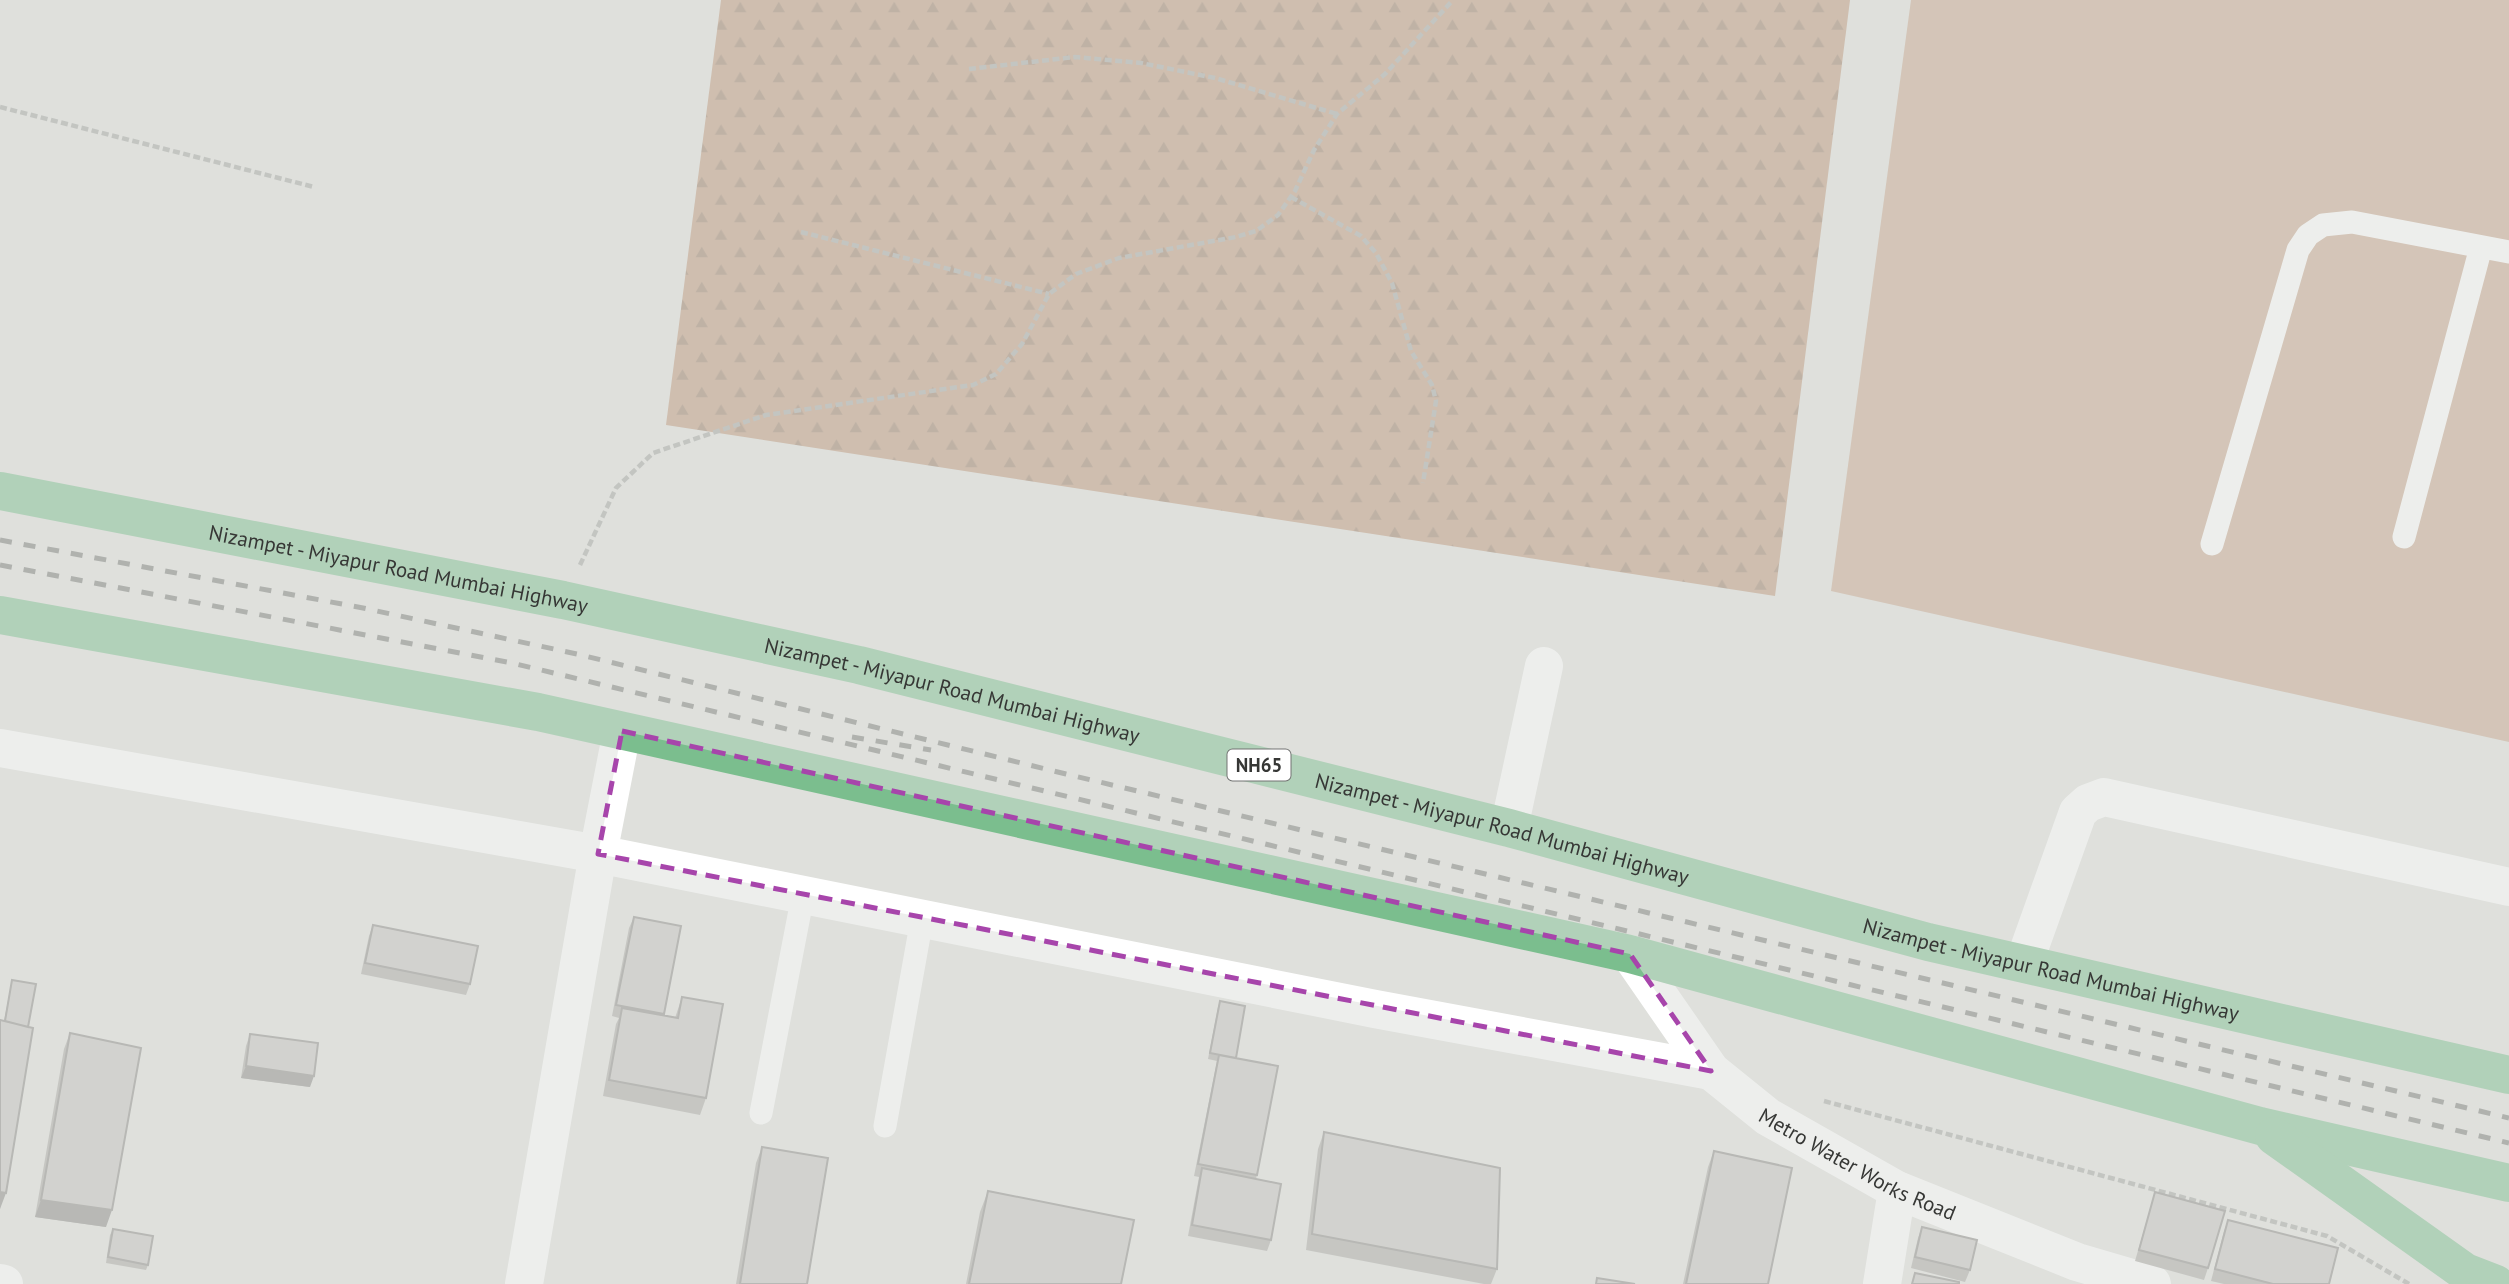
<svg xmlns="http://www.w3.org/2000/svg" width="2509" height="1284" font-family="'PT Sans',sans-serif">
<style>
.grass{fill:#c7a58c}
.forest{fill:url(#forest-firs)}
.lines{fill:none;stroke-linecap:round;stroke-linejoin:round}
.path{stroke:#a3a4a1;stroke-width:4.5;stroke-dasharray:7 3.5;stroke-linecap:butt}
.service{stroke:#fff;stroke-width:23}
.minor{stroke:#fff;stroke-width:38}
.tertiary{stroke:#fff;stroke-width:38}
.trunk{stroke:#7bbe8e;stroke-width:38}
.rail{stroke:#797a77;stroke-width:5;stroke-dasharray:12 12;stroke-linecap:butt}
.wall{fill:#a9a7a3}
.shaded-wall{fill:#898885}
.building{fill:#c4c2be;stroke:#898885;stroke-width:2}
.marked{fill:none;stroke:#a745ab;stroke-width:5;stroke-dasharray:14 9;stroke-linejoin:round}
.labels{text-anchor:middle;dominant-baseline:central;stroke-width:7;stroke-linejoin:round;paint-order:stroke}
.shield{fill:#fff;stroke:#727372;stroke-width:2}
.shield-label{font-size:19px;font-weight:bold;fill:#363735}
.street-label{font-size:21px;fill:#363735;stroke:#fff}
</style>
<defs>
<pattern id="forest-firs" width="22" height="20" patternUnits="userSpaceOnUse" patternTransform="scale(1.75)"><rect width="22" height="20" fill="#bc9578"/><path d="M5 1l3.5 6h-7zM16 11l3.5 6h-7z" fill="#9a7a63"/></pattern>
</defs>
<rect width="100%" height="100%" fill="#dfe0dc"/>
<path class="grass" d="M1911,0H2509V742L1831,591Z"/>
<path class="forest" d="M721,0H1850L1775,596L666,425Z"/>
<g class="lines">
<path class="path" d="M969,69L1075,57L1141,63L1215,78L1337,114
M0,107L314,187
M1291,197L1361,236L1376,253L1392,283L1411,351L1432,385L1436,401L1423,483
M801,232L1049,294
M580,565L616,488L653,453L766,415L973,385L996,374L1022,344L1049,294L1076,274L1119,258L1236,237L1256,231L1278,215L1295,191L1314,150L1337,114L1385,74L1453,0
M1824,1101L2327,1236L2409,1284"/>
<path class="service" d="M2404,537L2481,247
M2212,544L2298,250L2308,235L2323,225L2352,222L2509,252
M761,1113L803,895
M885,1126L922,919"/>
<path class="minor" d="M0,748L598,854L1375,1009L1711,1071
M1509,828L1544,666
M0,1283L4,1284
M524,1284L598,854L622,731
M1882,1284L1897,1190"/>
<g class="tertiary">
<path id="s1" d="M1630,954L1711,1071L1768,1117L1897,1190L2077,1262L2152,1284"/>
<path d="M2024,963L2078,812L2088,803L2104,797L2509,887"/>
</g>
<g class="trunk">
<path id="s2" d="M0,491L563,600L859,665L1509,828L1928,942L2509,1075"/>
<path d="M0,615L538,712L1630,954L2260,1126L2509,1183"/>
<path d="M2274,1136L2465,1272L2496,1284"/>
</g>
<path class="rail" d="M0,540L363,608L577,654L1066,774L2509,1118
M0,565L512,663L2509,1143
M852,737L931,750"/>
</g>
<path class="wall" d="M634,917L681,926L663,1016L675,1018L682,997L706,1098L700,1115L603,1096L616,1024L619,1018L612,1016L629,928Z
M373,925L470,984L466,995L361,974L369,936Z
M12,980L28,1027L0,1209L4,1021Z
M1220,1001L1236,1058L1257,1175L1256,1179L1271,1240L1267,1251L1188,1236L1199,1177L1194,1176L1217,1061L1208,1059L1218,1007Z
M70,1033L106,1227L35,1217L64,1049Z
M250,1034L310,1087L241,1078L246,1046Z
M1324,1132L1497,1269L1491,1284H1484L1306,1250L1318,1149Z
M762,1147L807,1284H736L756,1163Z
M1714,1151L1768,1284H1683L1708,1167Z
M988,1191L1121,1284H966L980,1212Z
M2155,1192L2208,1268L2204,1280L2135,1261Z
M2228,1220L2329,1284H2224L2211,1281L2224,1231Z
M1922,1227L1970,1270L1965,1282L1911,1268L1918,1238Z
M113,1229L148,1265L146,1270L106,1263L110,1235Z"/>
<path class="shaded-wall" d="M246,1066L314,1076L310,1087L241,1078Z
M0,1192L6,1193L0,1209Z
M41,1200L112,1210L106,1227L35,1217Z"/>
<path class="building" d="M634,917L681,926L664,1014L616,1005Z
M373,925L478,946L470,984L365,963Z
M12,980L36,984L28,1027L5,1021Z
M682,997L723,1004L706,1098L609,1080L622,1008L678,1018Z
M1220,1001L1245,1006L1236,1058L1210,1053Z
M0,1020L33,1028L6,1193L0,1192Z
M70,1033L141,1048L112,1210L41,1200Z
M250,1034L318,1043L314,1076L246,1066Z
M1219,1055L1278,1066L1257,1175L1198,1164Z
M1324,1132L1500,1168L1497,1269L1312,1234Z
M762,1147L828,1158L807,1284H740Z
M1714,1151L1792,1168L1768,1284H1686Z
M1202,1168L1281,1184L1271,1240L1192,1225Z
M988,1191L1134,1220L1121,1284H969Z
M2155,1192L2225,1211L2208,1268L2139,1250Z
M2228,1220L2338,1248L2329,1284H2273L2215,1269Z
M1922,1227L1977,1240L1970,1270L1915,1257Z
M113,1229L153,1236L148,1265L108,1257Z
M1915,1273L1959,1282V1284H1912Z
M1597,1278L1635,1284H1596Z"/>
<path d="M0 0H2509V1284H0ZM622,731L1630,954L1711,1071L598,854Z" fill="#dfe0dc" fill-opacity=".55" fill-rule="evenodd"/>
<path class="marked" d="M622,731L1630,954L1711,1071L598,854Z"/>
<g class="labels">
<rect class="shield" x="1227.5" y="749.5" width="63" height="31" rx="5"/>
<g class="shield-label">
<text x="1259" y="765">NH65</text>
</g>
<g class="street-label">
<text stroke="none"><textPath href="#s2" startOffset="406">Nizampet - Miyapur Road Mumbai Highway</textPath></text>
<text stroke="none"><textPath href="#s2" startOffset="973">Nizampet - Miyapur Road Mumbai Highway</textPath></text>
<text stroke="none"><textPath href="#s2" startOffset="1540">Nizampet - Miyapur Road Mumbai Highway</textPath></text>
<text stroke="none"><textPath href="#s2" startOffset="2107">Nizampet - Miyapur Road Mumbai Highway</textPath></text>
<text stroke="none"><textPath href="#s1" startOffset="317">Metro Water Works Road</textPath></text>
</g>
</g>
</svg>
